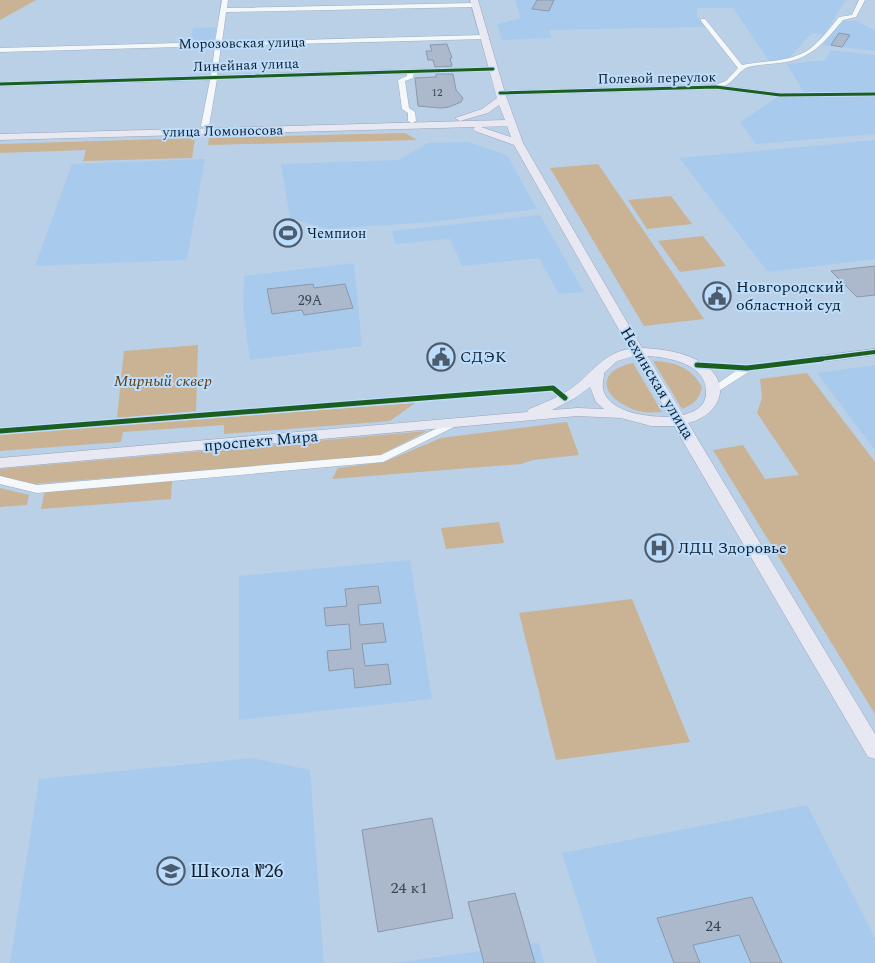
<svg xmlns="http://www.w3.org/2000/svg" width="875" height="963" font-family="Spectral,serif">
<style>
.built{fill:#a8cbed}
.green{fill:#cab295}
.building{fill:#acb9cc;stroke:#8b98aa}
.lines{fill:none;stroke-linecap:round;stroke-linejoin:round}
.minor-casing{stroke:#9eafc0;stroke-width:1}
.major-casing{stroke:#9ea3ba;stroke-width:1}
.minor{fill:#f5f8fb;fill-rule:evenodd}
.major{fill:#e8e8f2;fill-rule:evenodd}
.cycleway-far2-casing{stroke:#bdddfc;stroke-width:5}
.cycleway-far1-casing{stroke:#bdddfc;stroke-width:6}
.cycleway-casing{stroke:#bdddfc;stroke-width:8}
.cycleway-far2{stroke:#1b5e20;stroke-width:3}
.cycleway-far1{stroke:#1b5e20;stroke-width:4}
.cycleway{stroke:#1b5e20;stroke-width:5}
.labels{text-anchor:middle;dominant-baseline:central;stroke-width:4;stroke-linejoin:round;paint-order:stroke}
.far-number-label{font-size:11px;fill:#374554}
.far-street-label{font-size:14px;fill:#101e2c;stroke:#bdddfc}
.far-poi-label{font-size:14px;fill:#101e2c;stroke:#bdddfc;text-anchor:start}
.number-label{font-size:14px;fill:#374554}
.poi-label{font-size:16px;fill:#101e2c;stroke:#bdddfc;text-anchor:start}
.park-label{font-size:16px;font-style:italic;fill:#613d0f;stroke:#bdddfc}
.street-label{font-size:16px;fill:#101e2c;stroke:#bdddfc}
.near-number-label{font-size:16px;fill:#374554}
.near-poi-label{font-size:19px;fill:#101e2c;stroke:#bdddfc;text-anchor:start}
</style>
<rect width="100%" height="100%" fill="#bad0e6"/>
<path class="built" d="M515,0H846L824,35L812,33L789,58L769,61L733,8H697V17L705,27L549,30L552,38L502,40L497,24L521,18Z
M843,21H857L875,30V51L822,45Z
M217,27L214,43L190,44L193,28Z
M830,50L875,55V93H804L787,64L826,60Z
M875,96V134L756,144L740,122L778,97Z
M875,140V259L768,272L679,158Z
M468,142L507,155L537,209L432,222L327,229L290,218L281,164L398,160L428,143Z
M205,159L187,260L35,266L72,164Z
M540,215L584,292L559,294L539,258L462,266L450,239L396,244L391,231Z
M354,263L362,346L250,360L243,310L244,276Z
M875,365V450L817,373Z
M410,560L432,699L239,720V576Z
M252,758L310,770L324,963H10L39,779Z
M807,805L875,938V963H597L562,853Z
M539,943L544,963H394Z"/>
<path class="green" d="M0,0H36L0,20Z
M405,133L417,140L208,145L209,138Z
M195,138L192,158L83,161L86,150L0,153V144Z
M598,164L704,319L644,326L550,168Z
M671,196L692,224L647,229L628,200Z
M703,236L726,266L680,272L658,241Z
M198,345L196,411L117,418L124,351Z
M653,361C675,362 691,367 702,387C699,400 694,404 682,409Z
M633,363L662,412C650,413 639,413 628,407C598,393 599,370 633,363Z
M807,373L875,462V714L713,450L743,445L765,479L799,475L757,413L762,398L760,379Z
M415,403L390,421L224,434V425L123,432L121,442L0,451V434Z
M567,422L579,455L533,460L521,464L332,479L338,468L384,462L441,438Z
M427,431L378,456L33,484L0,477V469Z
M172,480L171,499L41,509L45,490Z
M0,488L29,495L27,505L0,507Z
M499,522L504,543L446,549L441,528Z
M632,599L690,742L556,760L519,613Z"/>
<path class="building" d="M537,0H554L549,11L532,9Z
M839,33L850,35L842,47L831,45Z
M447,44L452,58H450L452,66L435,67L433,60H428L426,51H432L430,45Z
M436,74H453L456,90L463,98L461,102L449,107L441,108L418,106L415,78L436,77Z
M875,266V295L857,297L831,271Z
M313,284L314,288L345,284L353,308L304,315L302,310L272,314L267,289Z
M378,586L381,603L358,605L360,625L383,623L386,642L362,644L365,666L388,664L391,684L355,688L353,668L329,671L327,651L351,649L349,624L326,626L324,608L347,606L345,589Z
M432,818L453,918L378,932L362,830Z
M515,893L535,963H484L468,902Z
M752,897L782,963H751L739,935L693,945L700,963H674L657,918Z"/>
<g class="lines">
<g class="minor-casing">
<path id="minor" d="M222,0H228L227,8L475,3L478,5L475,7L226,12L222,42L484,35L487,37L484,39L221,46L217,75L493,67L496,69L493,71L414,73L413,78L405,81L409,108L415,112L416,121L412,123L408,121V113L402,109L398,80L407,76V74L217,79L209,126L205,128L201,126L210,80L0,86V82L211,76L215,46L0,52V48L215,42Z
M859,0H865L856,17L843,20C827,39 812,58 786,62C774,64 760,64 748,67C739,70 734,82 724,86L780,93L875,92V96L780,97L716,89L500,95L497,93L500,91L715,85L726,81L738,68L701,21V19H705L742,65C762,61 785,62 803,53C816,47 830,28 839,17L852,15Z
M875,349V355L750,371L714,394L710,393L709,391L710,389L737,370L697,368L692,365L697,362L747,365Z
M553,385L569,396L570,398L569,400H561L551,391L0,434V428Z
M452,421L457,424L456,426L383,462L37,493L0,484V476L37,485L381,455Z"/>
</g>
<g class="major-casing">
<path id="major" d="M470,0H478L505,93L523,143L642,348C662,349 685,352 702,363C734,383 720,415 688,423L875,734V759L868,757L674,426H651L621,418L577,416L0,468V458L527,412L529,409C544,403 559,397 572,388C591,374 604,352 630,349L514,145L475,131L473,129L475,127L0,140V134L505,120L499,105L488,113L460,121L455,118L482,109L497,98ZM507,126L511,137L481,127ZM634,356L670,417C650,417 609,414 603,389C602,384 604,378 604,373L617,361ZM647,356C670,357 708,365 706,393C706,407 694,412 683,415ZM590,387L596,402L604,409L577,408L552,410L575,398Z"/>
</g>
<use href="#minor" class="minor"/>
<use href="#major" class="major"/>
<g class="cycleway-far2-casing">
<path id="cycleway-far2" d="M0,84L493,69
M500,93L716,87L780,95L875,94"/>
</g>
<g class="cycleway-far1-casing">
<path id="cycleway-far1" d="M812,360L875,352"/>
</g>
<g class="cycleway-casing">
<path id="cycleway" d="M697,365L747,368L822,359
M0,431L553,388L565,398"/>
</g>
<use href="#cycleway-far2" class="cycleway-far2"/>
<use href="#cycleway-far1" class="cycleway-far1"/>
<use href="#cycleway" class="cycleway"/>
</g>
<defs>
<g id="stadium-ring" transform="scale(1.4375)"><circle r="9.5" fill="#bdddfc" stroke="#4c5c6d" stroke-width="1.5"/><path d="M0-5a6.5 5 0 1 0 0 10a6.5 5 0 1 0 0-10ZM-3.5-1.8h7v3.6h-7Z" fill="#4c5c6d"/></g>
<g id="civic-ring" transform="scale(1.4375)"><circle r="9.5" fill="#bdddfc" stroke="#4c5c6d" stroke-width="1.5"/><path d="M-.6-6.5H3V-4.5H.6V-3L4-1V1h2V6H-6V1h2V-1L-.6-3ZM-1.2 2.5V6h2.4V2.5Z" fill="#4c5c6d"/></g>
<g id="hospital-ring" transform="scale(1.4375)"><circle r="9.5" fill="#bdddfc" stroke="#4c5c6d" stroke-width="1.5"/><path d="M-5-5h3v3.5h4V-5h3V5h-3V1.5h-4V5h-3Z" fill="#4c5c6d"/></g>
<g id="school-ring" transform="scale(1.4375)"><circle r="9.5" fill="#bdddfc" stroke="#4c5c6d" stroke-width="1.5"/><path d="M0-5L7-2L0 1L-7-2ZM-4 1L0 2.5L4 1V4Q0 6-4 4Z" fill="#4c5c6d"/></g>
</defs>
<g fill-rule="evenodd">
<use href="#stadium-ring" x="288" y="233"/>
<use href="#civic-ring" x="717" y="296"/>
<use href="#civic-ring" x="441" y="357"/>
<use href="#hospital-ring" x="659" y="548"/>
<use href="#school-ring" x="171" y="871"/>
</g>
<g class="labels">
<g class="far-number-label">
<text x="437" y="92">12</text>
</g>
<g class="far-street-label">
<text transform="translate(242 43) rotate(-1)">Морозовская улица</text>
<text transform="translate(246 65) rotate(-2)">Линейная улица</text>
<text transform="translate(657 78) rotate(-1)">Полевой переулок</text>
<text transform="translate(223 131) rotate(-1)">улица Ломоносова</text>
</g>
<g class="far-poi-label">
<text x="307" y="233">Чемпион</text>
</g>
<g class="number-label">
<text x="310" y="300">29А</text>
</g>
<g class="poi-label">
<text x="736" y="287">Новгородский<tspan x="736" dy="18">областной суд</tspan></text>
<text x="460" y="357">СДЭК</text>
<text x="678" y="548">ЛДЦ Здоровье</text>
</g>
<g class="park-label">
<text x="163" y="381">Мирный сквер</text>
</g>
<g class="street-label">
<text transform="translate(657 383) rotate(59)">Нехинская улица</text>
<text transform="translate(261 441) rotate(-5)">проспект Мира</text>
</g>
<g class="near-number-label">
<text x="409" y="888">24 к1</text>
<text x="713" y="926">24</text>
</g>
<g class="near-poi-label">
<text x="190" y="871">Школа №26</text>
</g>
</g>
</svg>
